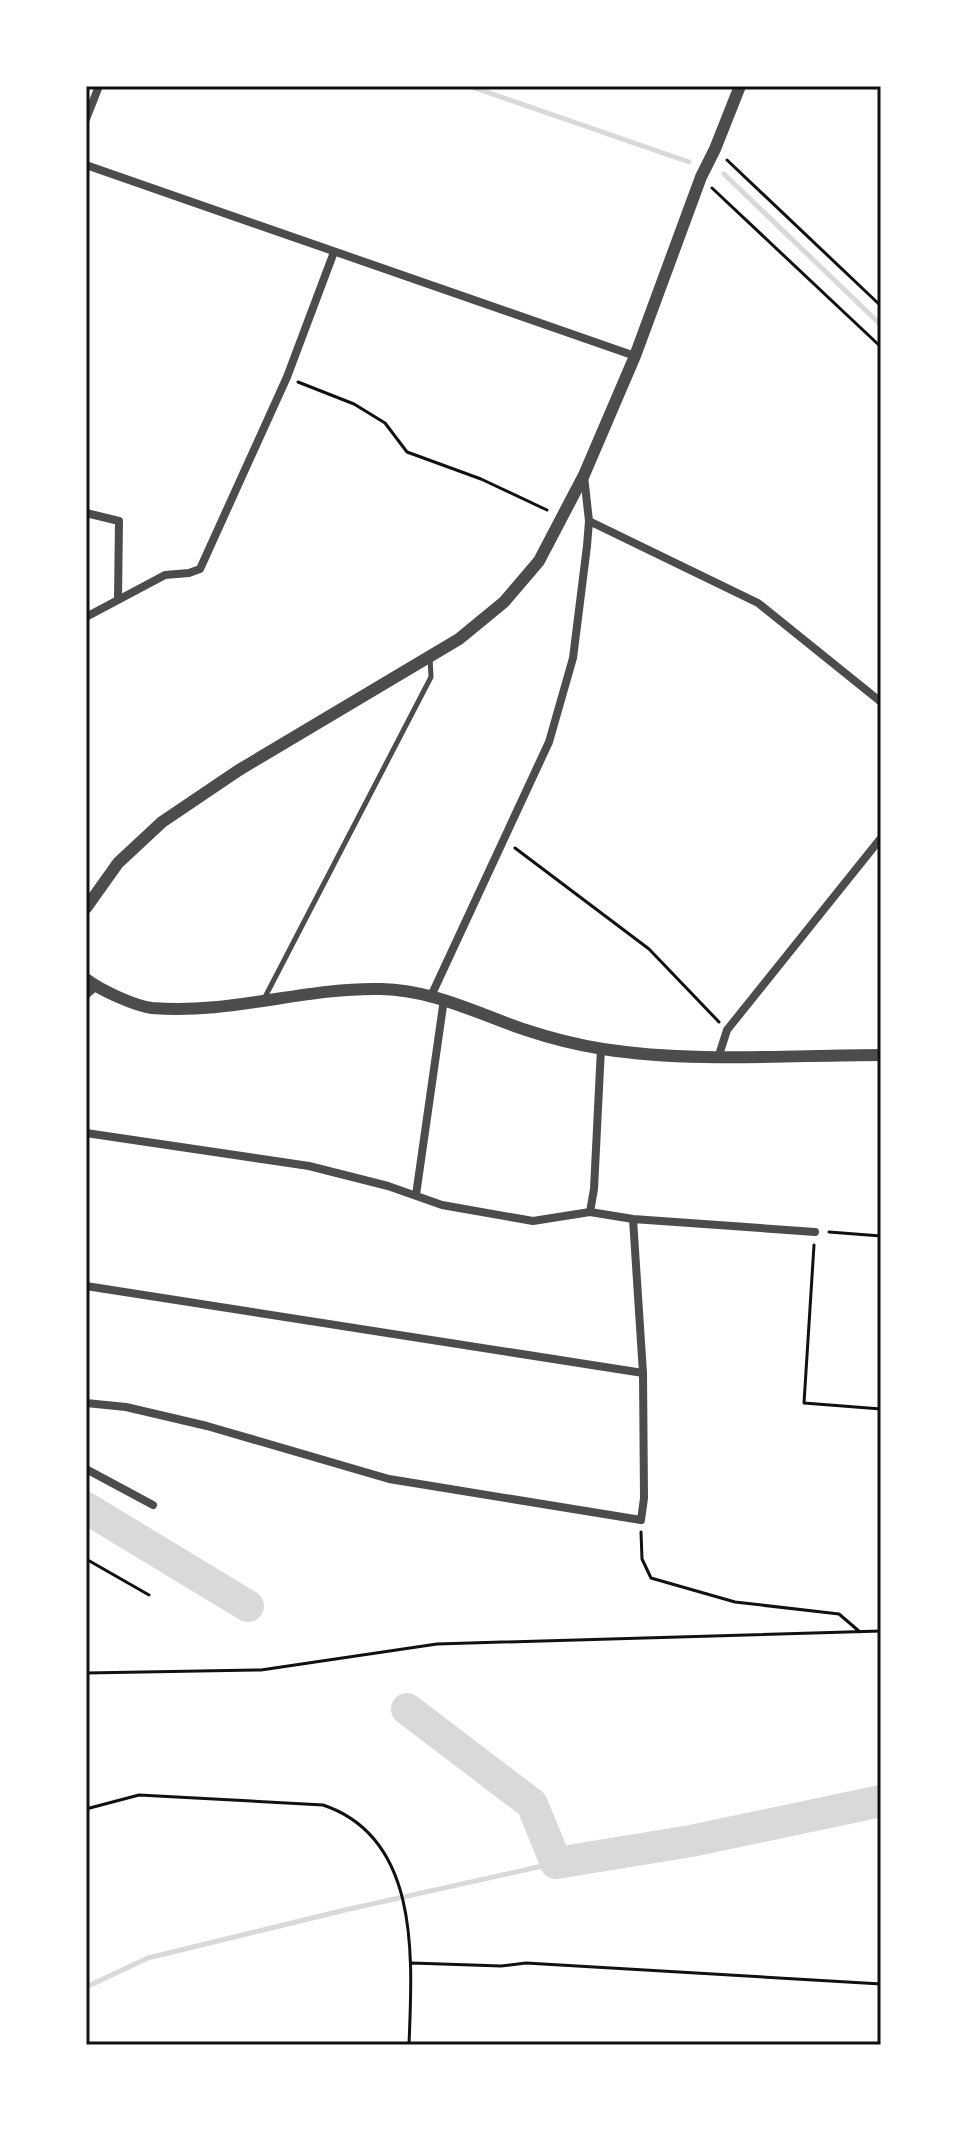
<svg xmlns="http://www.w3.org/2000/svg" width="967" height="2131" font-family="'DM Sans',sans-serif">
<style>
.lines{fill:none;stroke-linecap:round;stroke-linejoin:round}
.stream{stroke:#d9d9d9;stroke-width:5}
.river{stroke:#d9d9d9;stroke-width:32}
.path{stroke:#111;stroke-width:3}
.service{stroke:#4c4c4c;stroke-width:5}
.minor{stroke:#4c4c4c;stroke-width:8}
.tertiary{stroke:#4c4c4c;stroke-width:12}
.neatline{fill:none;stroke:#111;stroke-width:3}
</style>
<rect width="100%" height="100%" fill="#fff"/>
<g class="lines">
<path class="stream" d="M469,86L689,162
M724,174L881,325
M86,1987L148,1958L345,1910L556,1863"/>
<path class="river" d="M86,1508L248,1606
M407,1709L532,1804L556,1863L691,1841L881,1801"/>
<path class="path" d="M727,160L881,306
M712,188L881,347
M298,382L354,404L385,423L407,452L481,479L547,510
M515,848L649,949L719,1022
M829,1232L881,1236
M814,1245L804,1403L881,1409
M641,1532L642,1559L651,1578L735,1602L839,1614L860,1632
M86,1559L149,1595
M86,1673L261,1670L437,1644L881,1631
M86,1809L139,1795L323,1805C422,1838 412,1962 409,2045
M412,1963L501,1966L526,1963L881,1984"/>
<path class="service" d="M264,999L431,677L430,657"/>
<path class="minor" d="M86,119L99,86
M86,165L635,356
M86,513L119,521L118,599
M589,521L758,603L881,702
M86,617L165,575L189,573L200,569L287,377L334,252
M432,994L549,742L573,658L587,546L589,521L584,476
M86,995L95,987
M601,1048L594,1189L590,1212L633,1219L815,1232
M719,1055L727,1030L881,838
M86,1133L309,1166L388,1186L442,1205L533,1221L590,1212
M416,1195L444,999
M86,1286L643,1373
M86,1403L126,1407L207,1426L389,1479L641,1520L644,1498L643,1373L633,1219
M86,1469L153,1505"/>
<path class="tertiary" d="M86,908L118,863L162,822L239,770L459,639L504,602L539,561L584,475L635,356L701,177L715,149L740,86
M86,979C100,990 135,1006 152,1008C229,1015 305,987 381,989C434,990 478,1014 526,1030C550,1038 578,1045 603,1049C692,1063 790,1055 881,1055"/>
</g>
<rect width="967" height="2131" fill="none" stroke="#ffffff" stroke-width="176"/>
<rect x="88" y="88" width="791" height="1955" class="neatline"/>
</svg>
